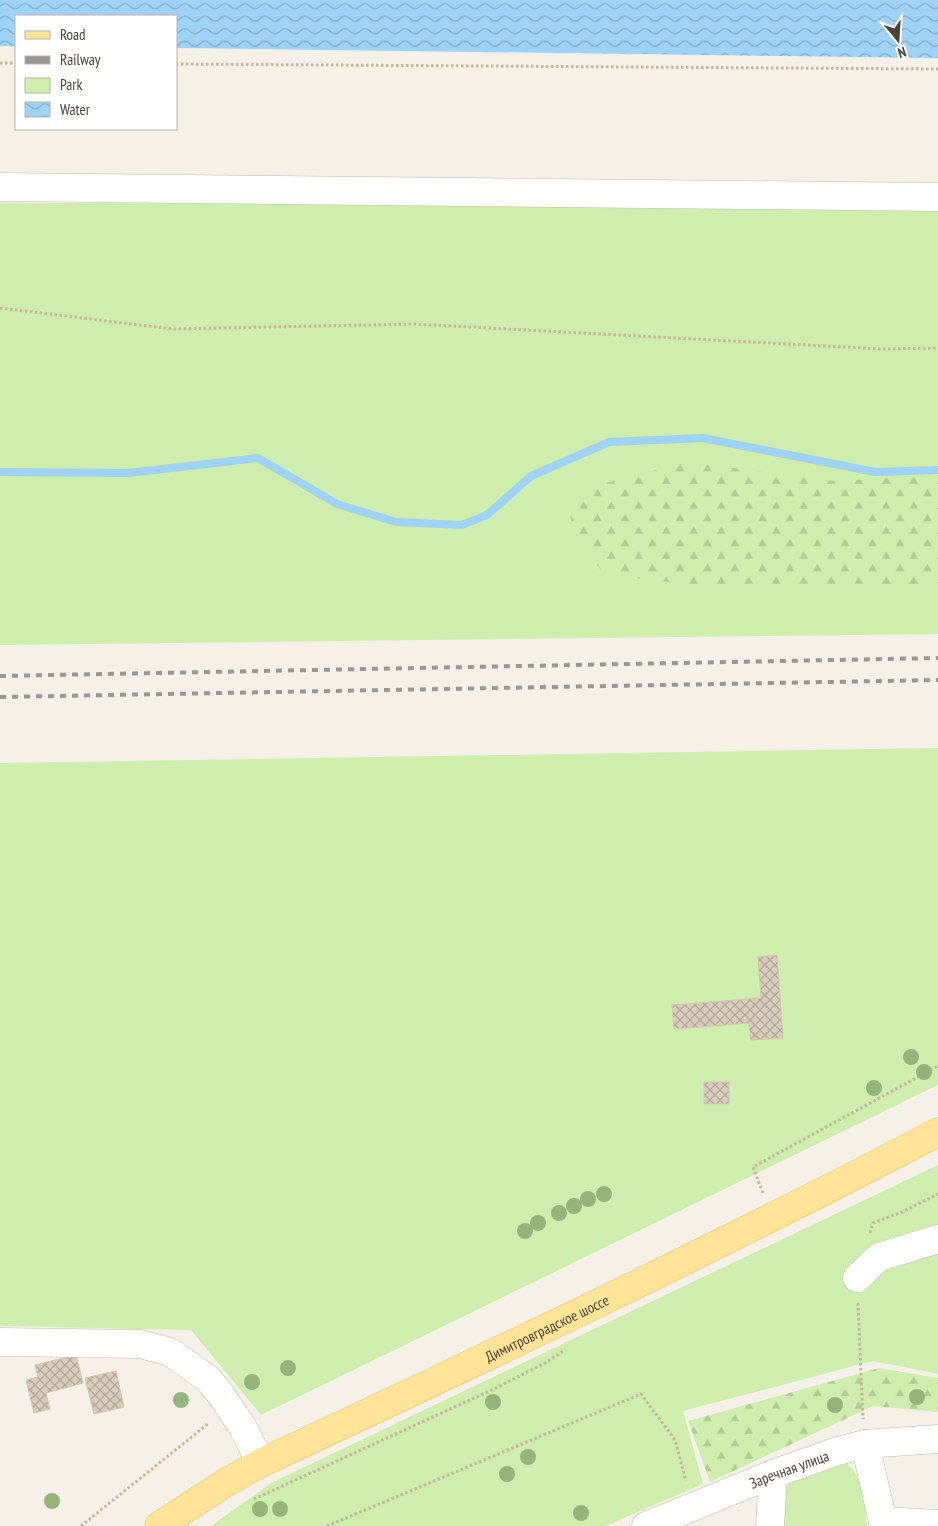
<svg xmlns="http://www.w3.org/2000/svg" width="938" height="1526" font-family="'PT Sans Narrow',sans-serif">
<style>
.green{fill:#cfedad}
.forest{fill:url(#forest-firs)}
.water{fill:url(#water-waves)}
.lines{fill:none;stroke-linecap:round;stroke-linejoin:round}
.stream{stroke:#9ed2f7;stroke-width:8}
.building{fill:url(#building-cross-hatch);stroke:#d4c6ae}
.minor-casing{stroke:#c2b9a9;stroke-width:29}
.major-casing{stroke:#efc55b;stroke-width:29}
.path{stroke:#c5b699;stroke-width:3;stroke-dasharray:2.5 2.5;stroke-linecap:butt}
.minor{stroke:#fff;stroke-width:28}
.major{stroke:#ffe397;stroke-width:28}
.rail{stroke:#979797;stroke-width:4;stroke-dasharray:6 6;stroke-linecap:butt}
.tree{fill:#94b47b}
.labels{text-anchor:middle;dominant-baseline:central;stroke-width:4;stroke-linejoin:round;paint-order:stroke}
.street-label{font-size:15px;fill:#494235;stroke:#fff}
</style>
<defs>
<pattern id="forest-firs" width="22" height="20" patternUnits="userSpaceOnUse" patternTransform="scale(1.25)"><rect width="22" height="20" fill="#cfedad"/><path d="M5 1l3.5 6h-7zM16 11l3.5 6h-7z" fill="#b3cc95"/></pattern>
<pattern id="water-waves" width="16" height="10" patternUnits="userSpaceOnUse" patternTransform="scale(1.25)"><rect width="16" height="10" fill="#9ed2f7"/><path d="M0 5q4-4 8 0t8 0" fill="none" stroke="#83acc9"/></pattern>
<pattern id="building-cross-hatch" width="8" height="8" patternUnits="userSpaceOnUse" patternTransform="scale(1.25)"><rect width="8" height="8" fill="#d8cdbc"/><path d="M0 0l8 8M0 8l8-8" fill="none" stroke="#b1a89a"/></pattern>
</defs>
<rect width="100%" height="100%" fill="#f5f1e8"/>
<path class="green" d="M0,203L938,204V634L0,645Z
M938,748V1085L261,1415L191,1330L0,1326V763Z
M938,1165V1374L873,1361L683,1411L703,1484L605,1526H211L271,1483Z
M843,1460C863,1474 865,1503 867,1526H777L780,1499L792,1478Z"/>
<path class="forest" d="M688,462L832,481L938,476V583L872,586H707L605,575L572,534L570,509L586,488Z
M879,1368L938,1378V1412L873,1406L710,1482L688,1421Z"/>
<path class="water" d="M0,0H938V58L176,48V16H16V46H0Z"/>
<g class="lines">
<path class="stream" d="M0,472L128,473L258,458L337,504L396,522L462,525L487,515L531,476L609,442L703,438L875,472L938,470"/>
</g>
<path class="building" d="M777,955L783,1038L751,1040L749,1023L674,1029L672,1005L761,998L758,957Z
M704,1082H729V1104H704Z
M76,1355L83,1383L46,1393L50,1409L34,1413L26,1380L38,1377L35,1365Z
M116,1371L124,1407L94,1414L85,1378Z"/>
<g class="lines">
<g class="minor-casing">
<g id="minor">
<path d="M0,187L938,197"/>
<path d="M857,1278L879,1257L938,1239"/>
<path d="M0,1342L141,1344L170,1352L208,1379L219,1392L242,1426L261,1463"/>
<path d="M865,1444L884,1526"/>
<path d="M884,1521L938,1524"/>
<path id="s1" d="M646,1526L773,1474L838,1451L865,1444L938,1439"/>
<path d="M770,1526L773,1474"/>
</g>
</g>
<g class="major-casing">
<g id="major">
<path id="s2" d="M159,1526L225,1483L261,1463C489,1356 716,1249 938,1132"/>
</g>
</g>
<path class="path" d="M0,63H16
M176,64L938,69
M0,308L173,329L414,324L881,349L938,348
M763,1193L753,1167L938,1066
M870,1233L873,1223L902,1212L938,1194
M858,1303L863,1419
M254,1499L496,1388L545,1363L565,1350
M81,1526L209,1423
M327,1526L641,1394L675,1440L686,1481"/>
<use href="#minor" class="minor"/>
<use href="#major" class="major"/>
<path class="rail" d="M0,676L938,658
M0,697L938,680"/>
</g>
<g class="tree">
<circle cx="911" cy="1057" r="8"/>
<circle cx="924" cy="1072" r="8"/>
<circle cx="874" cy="1088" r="8"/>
<circle cx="604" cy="1194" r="8"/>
<circle cx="588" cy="1199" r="8"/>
<circle cx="574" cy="1206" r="8"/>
<circle cx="559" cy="1213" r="8"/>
<circle cx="538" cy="1223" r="8"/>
<circle cx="525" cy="1231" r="8"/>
<circle cx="288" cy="1368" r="8"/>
<circle cx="252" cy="1382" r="8"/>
<circle cx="917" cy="1397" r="8"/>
<circle cx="181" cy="1400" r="8"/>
<circle cx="493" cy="1402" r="8"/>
<circle cx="835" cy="1405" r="8"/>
<circle cx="528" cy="1457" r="8"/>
<circle cx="507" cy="1474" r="8"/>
<circle cx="52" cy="1501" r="8"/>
<circle cx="260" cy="1509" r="8"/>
<circle cx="280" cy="1509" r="8"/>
<circle cx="581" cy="1513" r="8"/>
</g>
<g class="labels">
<g class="street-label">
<text stroke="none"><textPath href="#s2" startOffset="436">Димитровградское шоссе</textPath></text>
<text stroke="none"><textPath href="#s1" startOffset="154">Заречная улица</textPath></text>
</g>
</g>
<rect x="15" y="15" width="162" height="115" fill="#ffffff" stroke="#b6b3ae"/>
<rect x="25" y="31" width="25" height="8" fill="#ffe397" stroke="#b6b3ae"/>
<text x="60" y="40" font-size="15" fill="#494235">Road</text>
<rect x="25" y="56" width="25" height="8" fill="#979797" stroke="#b6b3ae"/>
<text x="60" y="65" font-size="15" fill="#494235">Railway</text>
<rect x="25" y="78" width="25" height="15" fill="#cfedad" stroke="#b6b3ae"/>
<text x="60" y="90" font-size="15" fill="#494235">Park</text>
<rect x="25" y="102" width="25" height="15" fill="url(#water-waves)" stroke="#b6b3ae"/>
<text x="60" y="115" font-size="15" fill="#494235">Water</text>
<g transform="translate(898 40) rotate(162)" stroke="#ffffff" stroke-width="4" paint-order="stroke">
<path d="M0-4L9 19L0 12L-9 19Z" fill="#494235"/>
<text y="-8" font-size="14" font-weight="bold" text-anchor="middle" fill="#494235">N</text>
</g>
</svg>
